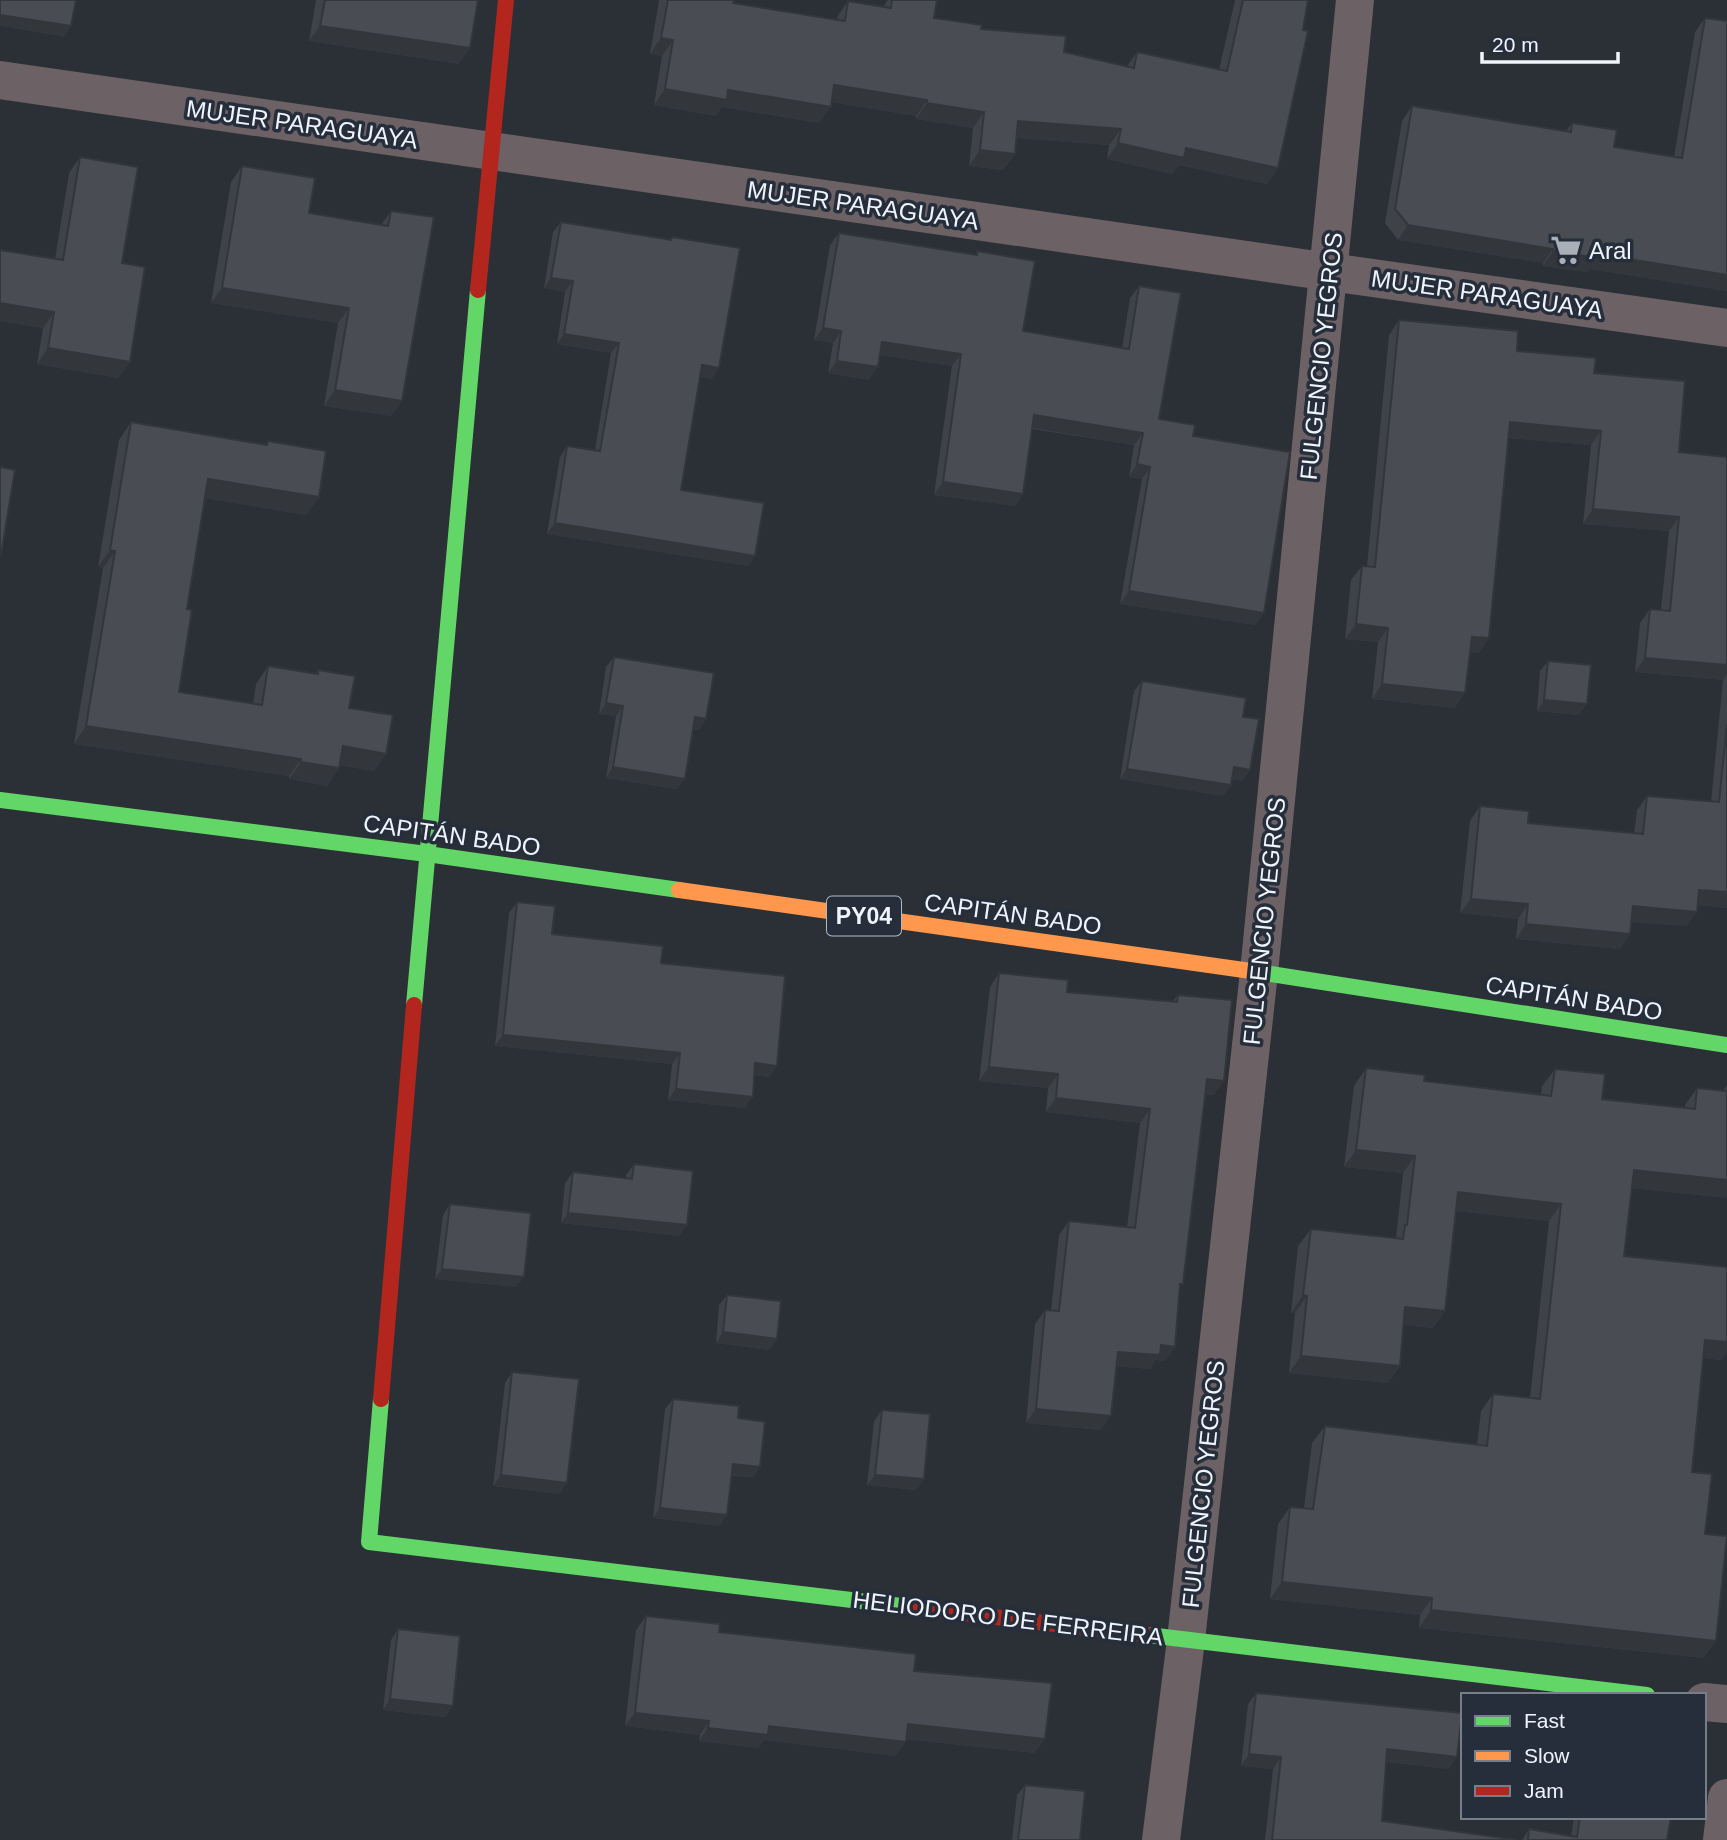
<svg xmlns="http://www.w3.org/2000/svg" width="1727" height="1840" font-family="Arial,sans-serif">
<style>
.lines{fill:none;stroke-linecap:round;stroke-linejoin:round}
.street{stroke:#6c6164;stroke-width:38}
.fast{stroke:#63d668;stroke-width:16}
.slow{stroke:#ff974d;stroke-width:16}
.jam{stroke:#b3261e;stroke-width:16}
.wall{fill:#3f4247}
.shaded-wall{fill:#33363a}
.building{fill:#494d53;stroke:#33363a;stroke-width:2}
.labels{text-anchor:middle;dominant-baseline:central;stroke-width:7;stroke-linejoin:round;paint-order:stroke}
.shield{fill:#262e3b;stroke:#b3b9c3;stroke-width:2}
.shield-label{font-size:23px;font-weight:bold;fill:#eff5fd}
.street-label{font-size:24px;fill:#eff5fd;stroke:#262e3b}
.poi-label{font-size:24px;fill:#eff5fd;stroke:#262e3b;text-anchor:start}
</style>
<rect width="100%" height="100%" fill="#2b2f36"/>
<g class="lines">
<path class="street" d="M0,80L1330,272L1727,328
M1704,1702L1727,1704
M1161,1840L1186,1640L1259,972L1355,0
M1722,1840L1727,1798"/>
<path class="fast" d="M0,800L427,854L679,890
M1251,971L1727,1045
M414,1005L478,290
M381,1399L369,1542L910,1607
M1148,1635L1647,1695"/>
<path class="slow" d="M679,890L1251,971"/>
<path class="jam" d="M478,290L506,0
M381,1399L414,1005
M910,1607L1148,1635"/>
</g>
<path class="wall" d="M316,0H478L459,64L309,41Z
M659,0H734L733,3L837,20V17L848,1L883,7L888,0H937L934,18L981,29L1064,52L1127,66L1137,52L1219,70L1235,0H1308L1278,168L1267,184L1179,165L1172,174L1107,159L1109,145L1017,138L1015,154L1003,170L969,166L973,128L916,119V116L831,102L819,123L722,107L716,116L654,105L662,56L650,54Z
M1705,18L1727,291L1590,269L1587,272L1543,266V263L1398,240L1385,223L1402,121L1412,106L1566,131L1572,123L1614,147L1674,157L1695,32Z
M80,157L122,263L130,362L118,378L37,364L43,328L0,321V250L55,259L69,173Z
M242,166L309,213L381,225L391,211L402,401L391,416L324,406L338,323L211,303L231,182Z
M561,222L670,240L672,237L712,379L700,377L681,490L755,556L748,566L547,534L560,457L567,446L595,450L611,353L557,344L565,292L544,288L553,232Z
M839,233L975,255L977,251L1023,331L1122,348L1130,298L1139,286L1159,419L1193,436L1264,613L1255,625L1120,604L1142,479L1129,477L1134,445L1032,429L1023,494L1015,506L934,495L952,366L880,355L869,380L828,373L833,343L814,340L830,245Z
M1399,320L1517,351L1594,373L1679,452L1727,457V908L1698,905L1687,926L1631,922L1630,934L1620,949L1516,939L1518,919L1460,913L1470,821L1480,806L1528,823L1634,833L1637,810L1647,796L1711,802L1723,680L1635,672L1640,623L1650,609L1661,610L1669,531L1583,524L1591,445L1508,438L1489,638L1479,653L1470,652L1455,708L1372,699L1378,642L1345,639L1351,580L1362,566H1367L1389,335Z
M131,422L265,444L268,441L319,497L306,515L205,498L187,609L179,692L253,704L256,684L268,666L316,673L318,670L386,754L374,771L339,765V768L327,786L289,779V776L74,744L103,568L98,567L119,440Z
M614,657L706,719L699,730L693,729L677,789L606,778L616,716L599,714L606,667Z
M1548,661L1579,715L1537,711L1540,671Z
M1142,681L1243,717V781L1232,779L1231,785L1223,796L1120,779L1134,691Z
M517,902L552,934L661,963L777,1066L769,1077L755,1075L745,1108L668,1100L672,1064L495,1046L509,913Z
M999,973L1067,992L1172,1002L1178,995L1214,1095L1205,1094L1180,1289L1175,1347L1165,1361L1156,1360L1150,1369L1117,1366L1101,1430L1026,1423L1035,1324L1045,1310L1051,1311L1059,1235L1069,1221L1127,1227L1140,1123L1046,1112L1048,1088L979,1081L990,987Z
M1366,1068L1424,1081L1541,1094L1542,1086L1555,1069L1602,1099L1685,1108V1105L1697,1088L1723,1090L1727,1085V1198L1632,1188L1624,1256L1727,1342V1352L1721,1360L1703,1358L1692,1472L1705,1534L1704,1658L1419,1628L1420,1615L1270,1599L1278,1524L1290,1507L1304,1508L1312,1443L1325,1426L1477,1445L1481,1411L1493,1394L1530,1398L1549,1221L1456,1211L1445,1311L1433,1328L1404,1325L1400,1366L1388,1383L1289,1373L1295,1313H1291L1298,1246L1311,1229L1396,1238L1403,1173L1344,1167L1354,1086Z
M634,1164L680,1236L561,1223L565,1183L573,1172L626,1179V1175Z
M450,1204L517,1287L435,1279L443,1215Z
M727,1295L770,1350L716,1343L719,1305Z
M512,1372L560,1494L493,1486L505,1383Z
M673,1399L738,1418L760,1467L753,1477L732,1476L720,1526L653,1518L665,1409Z
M882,1410L924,1479L916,1490L867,1485L874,1421Z
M646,1616L719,1632L914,1671L1035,1753L906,1739L896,1756L764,1740L758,1748L699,1741L700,1735L625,1726L636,1630Z
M398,1629L453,1706L445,1717L383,1710L391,1640Z
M1256,1693L1449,1769L1386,1762L1382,1821L1517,1840H1265L1273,1769L1241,1766L1248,1704Z
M1025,1785L1080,1840H1012L1017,1795Z
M1574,1817H1580L1670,1822L1667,1840H1522L1529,1829L1571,1836Z"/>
<path class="shaded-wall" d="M0,15L71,26L64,37L0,26Z
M320,26L470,48L459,64L309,41Z
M661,38L673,40L662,56L650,54Z
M834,85L927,100L916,116L823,101Z
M665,89L728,90L831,107L819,123L722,107L716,116L654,105Z
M927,103L984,112L973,128L916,119Z
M1018,121L1121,129L1109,145L1007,137Z
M1118,143L1186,148L1278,168L1267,184L1179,165L1172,174L1107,159Z
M980,150L1015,154L1003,170L969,166Z
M1408,225L1553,249L1543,263L1398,240Z
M1553,251L1598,254L1727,275V291L1590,269L1587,272L1543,266Z
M551,278L573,281L565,292L544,288Z
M222,288L349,308L338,323L211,303Z
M0,303L54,312L43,328L0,321Z
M823,328L841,331L833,343L814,340Z
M564,334L619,343L611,353L557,344Z
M882,342L961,354L952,366L873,354Z
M48,348L130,362L118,378L37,364Z
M837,361L878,367L869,380L828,373Z
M702,365L719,368L712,379L695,376Z
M335,390L402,401L391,416L324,406Z
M1034,415L1143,433L1134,445L1026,427Z
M1510,422L1601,431L1591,445L1499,437Z
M1137,464L1150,467L1142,479L1129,477Z
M208,479L319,497L306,515L196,497Z
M943,482L1023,494L1015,506L934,495Z
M1593,509L1679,517L1669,531L1583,524Z
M555,523L755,556L748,566L547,534Z
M110,550L115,551L103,568L98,567Z
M1129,591L1264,613L1255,625L1120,604Z
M1356,624L1388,628L1378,642L1345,639Z
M1472,637L1489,638L1479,653L1462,652Z
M1645,658L1727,665V674L1723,680L1635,672Z
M1382,684L1465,693L1455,708L1372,699Z
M1544,700L1587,704L1579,715L1537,711Z
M606,703L623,706L616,716L599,714Z
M695,717L706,719L699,730L688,728Z
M86,726L301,759L289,776L74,744Z
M343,746L386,754L374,771L330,764Z
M301,762L339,768L327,786L289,779Z
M613,767L685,779L677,789L606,778Z
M1234,767L1250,770L1243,781L1226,778Z
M1127,769L1231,785L1223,796L1120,779Z
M1699,890L1727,892V908L1689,904Z
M1471,899L1528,904L1518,919L1460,913Z
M1633,906L1697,912L1687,926L1623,921Z
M1526,924L1630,934L1620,949L1516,939Z
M503,1035L680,1053L672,1064L495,1046Z
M755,1063L777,1066L769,1077L748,1074Z
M989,1067L1058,1074L1048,1088L979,1081Z
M1207,1079L1224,1081L1214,1095L1197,1093Z
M676,1089L753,1097L745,1108L668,1100Z
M1056,1098L1150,1109L1140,1123L1046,1112Z
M1356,1150L1415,1156L1403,1173L1344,1167Z
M1634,1170L1727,1180V1198L1622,1187Z
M1458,1192L1561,1204L1549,1221L1446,1210Z
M568,1213L687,1225L680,1236L561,1223Z
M442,1269L524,1277L517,1287L435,1279Z
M1303,1295L1307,1296L1295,1313H1291Z
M1405,1307L1445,1311L1433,1328L1393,1324Z
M723,1332L777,1339L770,1350L716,1343Z
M1705,1340L1727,1342V1352L1721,1360L1693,1357Z
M1161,1345L1175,1347L1165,1361L1156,1360L1150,1369L1108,1366L1118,1352Z
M1301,1356L1400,1366L1388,1383L1289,1373Z
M1036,1409L1111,1416L1101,1430L1026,1423Z
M733,1464L760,1467L753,1477L725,1475Z
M501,1475L567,1483L560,1494L493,1486Z
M875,1475L924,1479L916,1490L867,1485Z
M660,1508L727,1515L720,1526L653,1518Z
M1282,1582L1432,1598L1420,1615L1270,1599Z
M1431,1610L1716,1641L1704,1658L1419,1628Z
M390,1699L453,1706L445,1717L383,1710Z
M635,1713L709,1721L700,1735L625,1726Z
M908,1724L1045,1739L1035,1753L898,1738Z
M769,1726L906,1742L896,1756L764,1740L758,1748L699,1741L708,1728Z
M1387,1749L1457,1757L1449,1769L1379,1761Z
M1249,1754L1281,1757L1273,1769L1241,1766Z"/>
<path class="building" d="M0,0H76L71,26L0,15Z
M325,0H478L470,48L320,26Z
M668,0H734L733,3L845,21L848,1L891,8L892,0H937L934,18L982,25L981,29L1066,36L1064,52L1134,68L1137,52L1227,71L1243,0H1308L1303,30L1308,31L1278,168L1186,148L1184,158L1118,143L1121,129L1018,121L1015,154L980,150L984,112L927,103V100L834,85L831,107L728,90L727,100L665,89L673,40L661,38Z
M1705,18L1727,21V275L1598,254V258L1553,251V249L1408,225L1395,209L1412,106L1571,132L1572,123L1617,130L1614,147L1682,158Z
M80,157L138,167L122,263L145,267L130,362L48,348L54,312L0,303V250L63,260Z
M242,166L315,178L309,213L388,226L391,211L434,217L402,401L335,390L349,308L222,288Z
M561,222L671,240L672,237L740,248L719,368L702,365L681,490L764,503L755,556L555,523L567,446L600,451L619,343L564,334L573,281L551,278Z
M839,233L977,255V251L1035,261L1023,331L1129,349L1139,286L1181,293L1159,419L1195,425L1193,436L1290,452L1264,613L1129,591L1150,467L1137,464L1143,433L1034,415L1023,494L943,482L961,354L882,342L878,367L837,361L841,331L823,328Z
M1399,320L1518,331L1517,351L1596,358L1594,373L1685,381L1679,452L1727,457V665L1645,658L1650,609L1670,611L1679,517L1593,509L1601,431L1510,422L1489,638L1472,637L1465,693L1382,684L1388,628L1356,624L1362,566L1375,567Z
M131,422L267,445L268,441L326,451L319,497L208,479L187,609L192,610L179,692L262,705L268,666L318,674V670L355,676L349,708L393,715L386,754L343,746L339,768L301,762V759L86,726L115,551L110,550Z
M0,467L15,470L1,555H0Z
M614,657L714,673L706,719L695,717L685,779L613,767L623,706L606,703Z
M1548,661L1591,665L1587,704L1544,700Z
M1142,681L1246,698L1243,717L1259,719L1250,770L1234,767L1231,785L1127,769Z
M1727,724V892L1699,890L1697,912L1633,906L1630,934L1526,924L1528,904L1471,899L1480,806L1529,811L1528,823L1643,834L1647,796L1719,802Z
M517,902L555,906L552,934L663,946L661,963L785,976L777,1066L755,1063L753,1097L676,1089L680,1053L503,1035Z
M999,973L1068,980L1067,992L1177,1002L1178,995L1232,1000L1224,1081L1207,1079L1183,1284H1180L1175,1347L1161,1345L1160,1355L1118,1352L1111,1416L1036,1409L1045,1310L1059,1311L1069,1221L1135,1228L1150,1109L1056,1098L1058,1074L989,1067Z
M1366,1068L1425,1075L1424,1081L1551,1096L1555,1069L1605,1074L1602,1099L1695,1109L1697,1088L1727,1091V1180L1634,1170L1624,1256L1727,1267V1342L1705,1340L1692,1472L1712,1474L1705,1534L1727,1536L1716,1641L1431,1610L1432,1598L1282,1582L1290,1507L1313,1509L1325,1426L1487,1446L1493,1394L1540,1399L1561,1204L1458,1192L1445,1311L1405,1307L1400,1366L1301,1356L1307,1296L1303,1295L1311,1229L1403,1239L1405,1225H1407L1415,1156L1356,1150Z
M634,1164L693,1171L687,1225L568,1213L573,1172L632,1179Z
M450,1204L531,1213L524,1277L442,1269Z
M727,1295L781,1301L777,1339L723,1332Z
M512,1372L579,1379L567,1483L501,1475Z
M673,1399L739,1406L738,1418L765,1422L760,1467L733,1464L727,1515L660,1508Z
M882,1410L930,1414L924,1479L875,1475Z
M646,1616L720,1624L719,1632L916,1654L914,1671L1052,1683L1045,1739L908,1724L906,1742L769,1726L768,1735L708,1728L709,1721L635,1713Z
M398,1629L460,1636L453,1706L390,1699Z
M1256,1693L1462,1713L1457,1757L1387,1749L1382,1821L1517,1840H1272L1281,1757L1249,1754Z
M1025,1785L1085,1791L1080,1840H1018Z
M1580,1817H1671L1667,1840H1528L1529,1829L1577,1837Z"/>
<defs>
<g id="supermarket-bare" transform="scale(2.415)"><path d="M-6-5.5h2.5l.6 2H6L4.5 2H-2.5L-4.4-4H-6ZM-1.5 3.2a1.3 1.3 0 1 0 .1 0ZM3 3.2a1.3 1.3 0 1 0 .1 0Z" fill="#aab0b7" stroke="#262e3b" stroke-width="2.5" paint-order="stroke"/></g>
</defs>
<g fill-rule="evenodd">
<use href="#supermarket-bare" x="1566" y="250"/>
</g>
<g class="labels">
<rect class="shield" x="827" y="896.5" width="74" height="39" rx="5"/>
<g class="shield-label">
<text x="864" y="916">PY04</text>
</g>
<g class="street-label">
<text transform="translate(302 124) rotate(8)">MUJER PARAGUAYA</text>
<text transform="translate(863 205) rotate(8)">MUJER PARAGUAYA</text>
<text transform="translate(1487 294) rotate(8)">MUJER PARAGUAYA</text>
<text transform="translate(1321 356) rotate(-84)">FULGENCIO YEGROS</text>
<text transform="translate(452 835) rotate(8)">CAPITÁN BADO</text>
<text transform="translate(1013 914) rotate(8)">CAPITÁN BADO</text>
<text transform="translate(1264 921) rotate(-84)">FULGENCIO YEGROS</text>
<text transform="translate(1574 998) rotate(9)">CAPITÁN BADO</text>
<text transform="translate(1203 1484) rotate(-84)">FULGENCIO YEGROS</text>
<text transform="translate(1008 1618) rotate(7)">HELIODORO DE FERREIRA</text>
</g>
<g class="poi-label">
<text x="1589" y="250">Aral</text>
</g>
</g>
<rect x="1461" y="1693" width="245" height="126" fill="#262e3b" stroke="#767e89" stroke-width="2"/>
<rect x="1475" y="1716" width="35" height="10" fill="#63d668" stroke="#767e89" stroke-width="2"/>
<text x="1524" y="1728" font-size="21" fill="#eff5fd">Fast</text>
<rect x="1475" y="1751" width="35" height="10" fill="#ff974d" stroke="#767e89" stroke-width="2"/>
<text x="1524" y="1763" font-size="21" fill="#eff5fd">Slow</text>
<rect x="1475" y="1786" width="35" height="10" fill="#b3261e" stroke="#767e89" stroke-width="2"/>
<text x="1524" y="1798" font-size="21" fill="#eff5fd">Jam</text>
<path d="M1482 52v10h136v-10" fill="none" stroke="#eff5fd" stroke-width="3.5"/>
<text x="1492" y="52" font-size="21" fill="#eff5fd" stroke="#262e3b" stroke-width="5" paint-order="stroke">20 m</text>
</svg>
